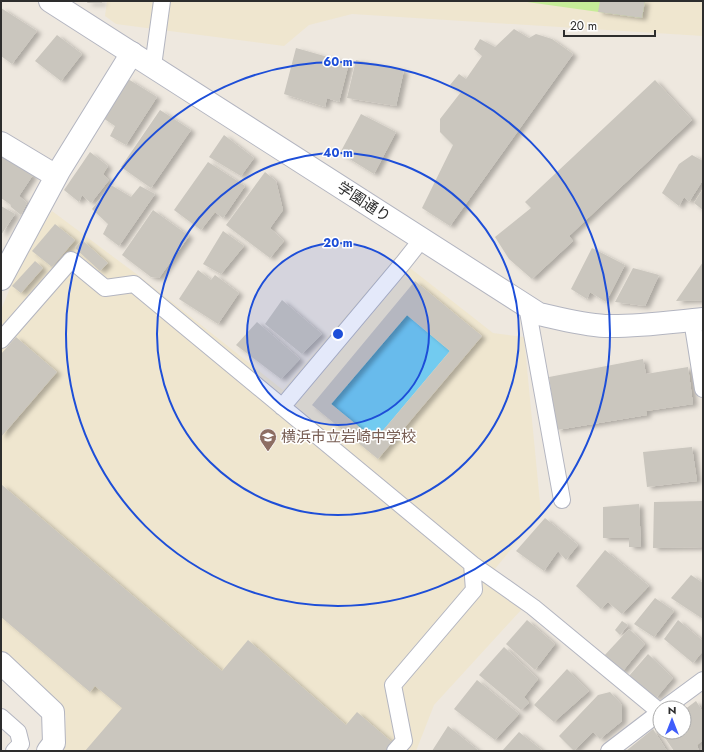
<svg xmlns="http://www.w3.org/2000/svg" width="704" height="752" font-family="Jost,'Noto Sans JP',sans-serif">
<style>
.education{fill:#efe6cf}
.pitch{fill:#c6ec98}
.water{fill:#72cbf0}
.building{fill:#cac6be;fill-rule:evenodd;filter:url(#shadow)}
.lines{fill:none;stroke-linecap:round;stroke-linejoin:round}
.service-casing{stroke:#b3b5c0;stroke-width:18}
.minor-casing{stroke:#b3b5c0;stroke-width:24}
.tertiary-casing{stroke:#b3b5c0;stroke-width:24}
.service{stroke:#fff;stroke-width:16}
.minor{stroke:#fff;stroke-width:22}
.tertiary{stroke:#fff;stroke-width:22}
.ring{fill:none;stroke:#1d4ed8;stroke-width:2}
.labels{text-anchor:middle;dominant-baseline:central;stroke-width:3;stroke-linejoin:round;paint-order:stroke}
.street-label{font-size:15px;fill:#2d2d2d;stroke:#fff}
.education-label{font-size:15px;fill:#785e54;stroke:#fff;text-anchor:start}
.centre{fill:#1d4ed8;stroke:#fff;stroke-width:2}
.ring-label{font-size:12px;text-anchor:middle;font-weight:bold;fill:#1d4ed8;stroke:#fff;stroke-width:3;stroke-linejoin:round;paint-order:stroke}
</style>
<defs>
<filter id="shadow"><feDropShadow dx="4.5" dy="2.5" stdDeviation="2" flood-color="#0004"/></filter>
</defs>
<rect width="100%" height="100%" fill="#eee8df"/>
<path class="education" d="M107,1H703V36L352,14L309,25L284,46L116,24L105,16Z
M52,211L143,279L283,390L396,257L493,333L524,337L541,513L494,570L522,609L434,705L416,751H64L66,716L1,652V310L24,254Z"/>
<path class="pitch" d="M520,1H645L642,18Z"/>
<path class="water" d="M407,315L450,351L375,440L331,404Z"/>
<path class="building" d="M88,1H102V3H87Z
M600,1H645L642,18L598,12Z
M1,8L37,31L12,64L1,56Z
M514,29L529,38L536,34L552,39L573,54L450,226L422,208L453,145L440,132V119L461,92L450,85L459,74L466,79L482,56L474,49L480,39L495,47Z
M57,35L82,54L61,81L35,61Z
M296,48L349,63L339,102L327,98L325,107L284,94Z
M356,60L404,70L396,106L347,98Z
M128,79L157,97L126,145L110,136L115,126L103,118Z
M655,80L692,120L569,236L573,241L532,279L509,259L495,237L531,208L525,202Z
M160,110L191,130L151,188L121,167Z
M361,114L396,132L374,174L340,153Z
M224,135L254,158L241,176L209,157Z
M90,152L108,166L103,174L109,180L91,203L82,195L79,202L64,190Z
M1,155L33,175L19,196L27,203L21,215L11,207V205L1,198Z
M692,155L703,161V180L689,202L684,197L679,206L662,193L679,164Z
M208,162L245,186L223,218L215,212L201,230L174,210Z
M265,172L276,181L283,210L270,228L284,241L270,258L226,225Z
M111,185L131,197L140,186L155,194L119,246L103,234L108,224L92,209Z
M703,189V210L694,203Z
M1,206L15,214L1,235Z
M153,210L189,236L159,278L151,277L122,255Z
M55,224L75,240L52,267L32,251Z
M223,231L244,246L221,274L203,264Z
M82,240L108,263L100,271L75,248Z
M592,248L625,265L606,302L590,292L587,299L571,289Z
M35,261L43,268L21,293L12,286Z
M703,262V300L676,301Z
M633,268L659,275L645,306L615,302Z
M198,270L211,280L215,275L239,293L218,324L179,299Z
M415,281L482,336L378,459L312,405ZM407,315L450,351L375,440L331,404Z
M282,300L322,334L302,354L265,324Z
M257,322L300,359L281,379L236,345Z
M16,337L57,372L1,437V354Z
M643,359L646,374L688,367L693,404L646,411L647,415L557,430L549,377Z
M692,447L697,481L647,487L643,452Z
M2,485L222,671L248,640L346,725L357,712L393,743L386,751H85L122,708L95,686L90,692L1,617V486Z
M703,501V547L653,548L654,502Z
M639,504L641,547H629V538H603V507Z
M545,518L578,545L566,560L558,551L544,571L516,551Z
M605,550L649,586L622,614L608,602L601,609L576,586Z
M691,575L703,583V619L671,598Z
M655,598L674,611L654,637L634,624Z
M527,620L555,644L535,670L506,644Z
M678,620L703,641V651L693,663L664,639Z
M622,621L628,625L620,635L615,630Z
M629,629L645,644L622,672L603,657Z
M504,647L538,679L524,697L529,703L521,710L479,675Z
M648,654L673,678L656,698L629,676Z
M567,669L589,691L554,722L534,705Z
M477,680L519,714L495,740L454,709Z
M610,692L622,705V721L600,739L593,732L574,751L559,736L598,695Z
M696,701L703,712V740L697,745L699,751H674L661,732H684V710Z
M448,726L479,751H432Z
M653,729L667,751H626Z
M519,732L543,751H502Z"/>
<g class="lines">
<g class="service-casing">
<path id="service" d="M153,66L162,1
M527,306L562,500
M692,320L703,389
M1,340L71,260L105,288L134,284L472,564L474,590L393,685L404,741L395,751
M282,407L403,263L422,239
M472,564L533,607L660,712
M665,708L703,680
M1,717L18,732L21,744L14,751
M609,751L660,712"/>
</g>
<g class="minor-casing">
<path id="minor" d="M1,143L56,176
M1,279L59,171L132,53
M1,663L53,712L54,743L48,751"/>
</g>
<g class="tertiary-casing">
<path id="tertiary" d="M50,1L539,314C561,319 583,325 605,326C638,327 671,322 703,319"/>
</g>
<use href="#service" class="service"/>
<use href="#minor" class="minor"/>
<use href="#tertiary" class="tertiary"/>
</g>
<circle cx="338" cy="334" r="91" fill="#1d4ed8" fill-opacity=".12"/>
<g class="ring">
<circle cx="338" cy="334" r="91"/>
<circle cx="338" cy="334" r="181"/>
<circle cx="338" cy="334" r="272"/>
</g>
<defs>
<g id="school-pin" transform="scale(0.9)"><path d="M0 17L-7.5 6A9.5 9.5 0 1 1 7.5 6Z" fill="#8d6e63" stroke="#fff"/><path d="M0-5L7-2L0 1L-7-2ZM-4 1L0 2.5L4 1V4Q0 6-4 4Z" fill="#fff"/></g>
</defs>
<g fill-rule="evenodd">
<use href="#school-pin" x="268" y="437"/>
</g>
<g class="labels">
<g class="street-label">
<text transform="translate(364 202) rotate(33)">学園通り</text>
</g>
<g class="education-label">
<text x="281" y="437">横浜市立岩崎中学校</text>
</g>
</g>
<circle cx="338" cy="334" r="6" class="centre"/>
<g class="ring-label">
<text x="338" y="66">60 m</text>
<text x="338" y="157">40 m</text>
<text x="338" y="247">20 m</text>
</g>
<rect width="704" height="752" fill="none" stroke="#2d2d2d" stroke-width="4"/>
<g transform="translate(672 720)"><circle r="19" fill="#ffffff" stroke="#ababab"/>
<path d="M0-3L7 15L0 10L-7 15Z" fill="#3f5dfb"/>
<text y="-6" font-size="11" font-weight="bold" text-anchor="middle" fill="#2d2d2d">N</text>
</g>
<path d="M564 30v6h91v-6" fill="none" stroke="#2d2d2d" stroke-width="2"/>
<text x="570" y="30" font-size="12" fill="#2d2d2d" stroke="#ffffff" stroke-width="3" paint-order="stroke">20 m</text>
</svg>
